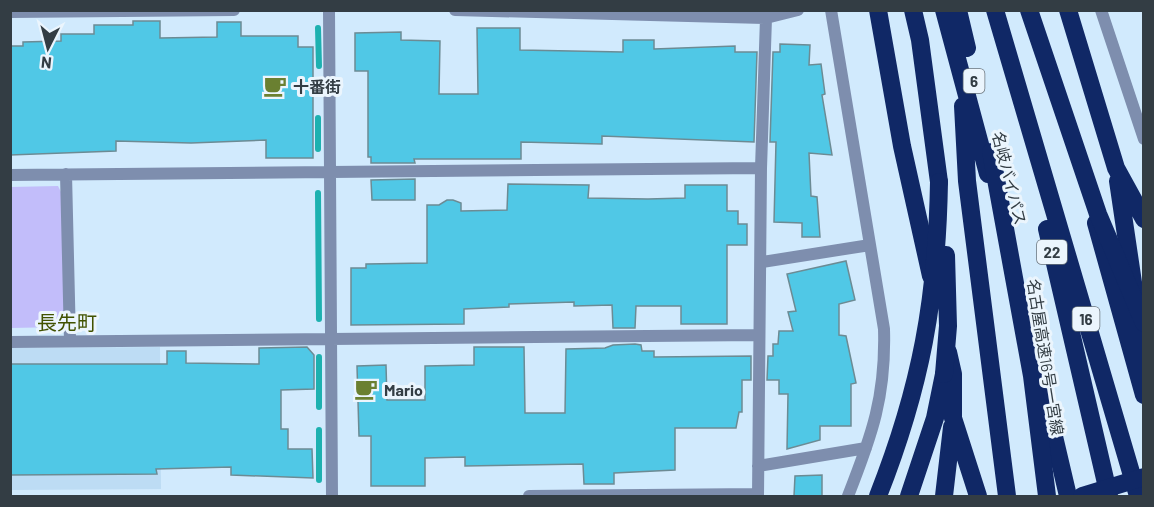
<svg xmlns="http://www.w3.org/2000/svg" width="1154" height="507" font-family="Barlow,'Noto Sans JP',sans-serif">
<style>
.built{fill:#bddcf4}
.green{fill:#c2bdfa}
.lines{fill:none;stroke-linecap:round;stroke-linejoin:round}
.stream{stroke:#1db1b0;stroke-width:6}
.building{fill:#50c8e6;stroke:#6c8b94;stroke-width:1.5}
.street{stroke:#7e8eae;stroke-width:12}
.highway{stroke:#102866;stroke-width:18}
.highway-bridge{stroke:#102866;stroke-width:18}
.labels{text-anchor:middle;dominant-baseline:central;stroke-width:6;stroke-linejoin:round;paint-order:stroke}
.shield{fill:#ebf5fd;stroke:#6a747c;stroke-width:1.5}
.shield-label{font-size:15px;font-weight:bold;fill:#333d44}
.poi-label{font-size:16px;font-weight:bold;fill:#333d44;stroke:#ebf5fd;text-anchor:start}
.street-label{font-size:16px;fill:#333d44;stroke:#ebf5fd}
.quarter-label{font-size:20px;fill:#415200;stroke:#ebf5fd}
</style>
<rect width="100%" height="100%" fill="#d1eafd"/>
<path class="built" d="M160,347L161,489L11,490L10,348Z"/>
<path class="green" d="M58,186L63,196L65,321L59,327L11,328L10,187Z"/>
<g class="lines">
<path class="stream" d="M318,28L319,66
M318,118V149
M318,193L319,319
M319,357V407
M319,430V480"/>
</g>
<path class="building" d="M133,21H160V38L217,37V22H241V36H298V47H313V158H266V140L191,143L116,141V151L10,155V46H23V42L61,41V34H94V25H133Z
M477,28H520V50L623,52V40H654V49L735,46V52H757L754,142L602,136V144L521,142V159H414L415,163H371V157H368V71H355V33L401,32V40L440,41L439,94H478Z
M780,44L810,45L809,65L821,64L825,94L822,95L832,155L809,153L811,196L817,197L820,237H802V223L774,222L776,142H770L773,52H780Z
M415,179V200H372L371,180Z
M508,184L589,185L588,198L648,199L685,198V185H727V211H738V224H747V245H727V324H681V306H636L635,328H613L612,305L574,306V302L509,304V307L464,309V324L351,325V268H366V264L427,263V205H439L447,200H453L461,203V211L507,210Z
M846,261L855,300L839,304V335L846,336L856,383L851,384V426H820V440L787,449L788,394H779V380H767L768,356H773V344H778L779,331H793L788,312L796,311L787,274Z
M635,344L641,345L642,351H654V357L751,356V380H742V412H739L736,428H675V470L614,473V484H584L583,464L465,466V457L425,458V486H371V436H359L357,366L386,365L387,400H425V366L474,365V347H524L525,413H565L566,349L605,348L613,345Z
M307,347L314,355V389L281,390V429H288V449H312L313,478L231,475V467L156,469L157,474L10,475V364H167V351H186V363L259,364V348Z
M822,475V496H794L795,476Z"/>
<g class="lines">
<path class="street" d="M329,10L332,496
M455,10L766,18L798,10
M831,10L884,329C886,396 872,435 848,496
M1101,10L1144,139
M10,12L234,10
M66,174L70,341
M10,175L761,168
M762,262L870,245
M10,342L759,335
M758,466L866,448
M529,496L758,494
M758,496L761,168L766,18L763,10"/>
<path class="highway" d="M878,10L902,146L931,276
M913,10L920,40L939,182
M944,10L988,174
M958,10L967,48
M995,10L1138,496
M1068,10L1116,168L1144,219
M963,106L967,181L1007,496
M1118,181L1144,357
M1096,223L1144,395
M1047,229L1109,496
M948,352L953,374V418L978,496
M1037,364L1068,496
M909,496L935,418L944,374
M944,496L952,427"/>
<path class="highway-bridge" d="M1029,10L1098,214L1144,323
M991,152L1032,376L1047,496
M944,374L948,326L946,255
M878,496C921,387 937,299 939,182
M1082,496L1144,477"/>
</g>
<defs>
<g id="cafe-bare" transform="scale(1.8)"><path d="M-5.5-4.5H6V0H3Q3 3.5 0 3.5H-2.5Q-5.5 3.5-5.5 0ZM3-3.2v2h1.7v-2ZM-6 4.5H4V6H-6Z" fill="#6a8031" stroke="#ebf5fd" stroke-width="2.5" paint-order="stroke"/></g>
</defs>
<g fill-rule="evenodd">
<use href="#cafe-bare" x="275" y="86"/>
<use href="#cafe-bare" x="366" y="389"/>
</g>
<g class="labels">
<g class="shield">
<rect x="963.5" y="69" width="21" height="24" rx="4.5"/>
<rect x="1037" y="240" width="30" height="24" rx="4.5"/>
<rect x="1072.5" y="307" width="27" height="24" rx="4.5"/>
</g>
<g class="shield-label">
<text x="974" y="81">6</text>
<text x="1052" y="252">22</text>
<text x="1086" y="319">16</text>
</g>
<g class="poi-label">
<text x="293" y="86">十番街</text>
<text x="384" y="389">Mario</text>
</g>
<g class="street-label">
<text transform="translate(1010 178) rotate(76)">名岐バイパス</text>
<text transform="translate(1046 357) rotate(81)">名古屋高速16号一宮線</text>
</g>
<g class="quarter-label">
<text x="67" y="322">長先町</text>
</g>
</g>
<rect width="1154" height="507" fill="none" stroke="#333d44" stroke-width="24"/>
<g transform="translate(48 48) rotate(186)" stroke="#ebf5fd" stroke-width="4.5" paint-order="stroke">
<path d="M0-4.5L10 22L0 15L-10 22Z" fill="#333d44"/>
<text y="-9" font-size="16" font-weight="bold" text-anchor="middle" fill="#333d44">N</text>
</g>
</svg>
